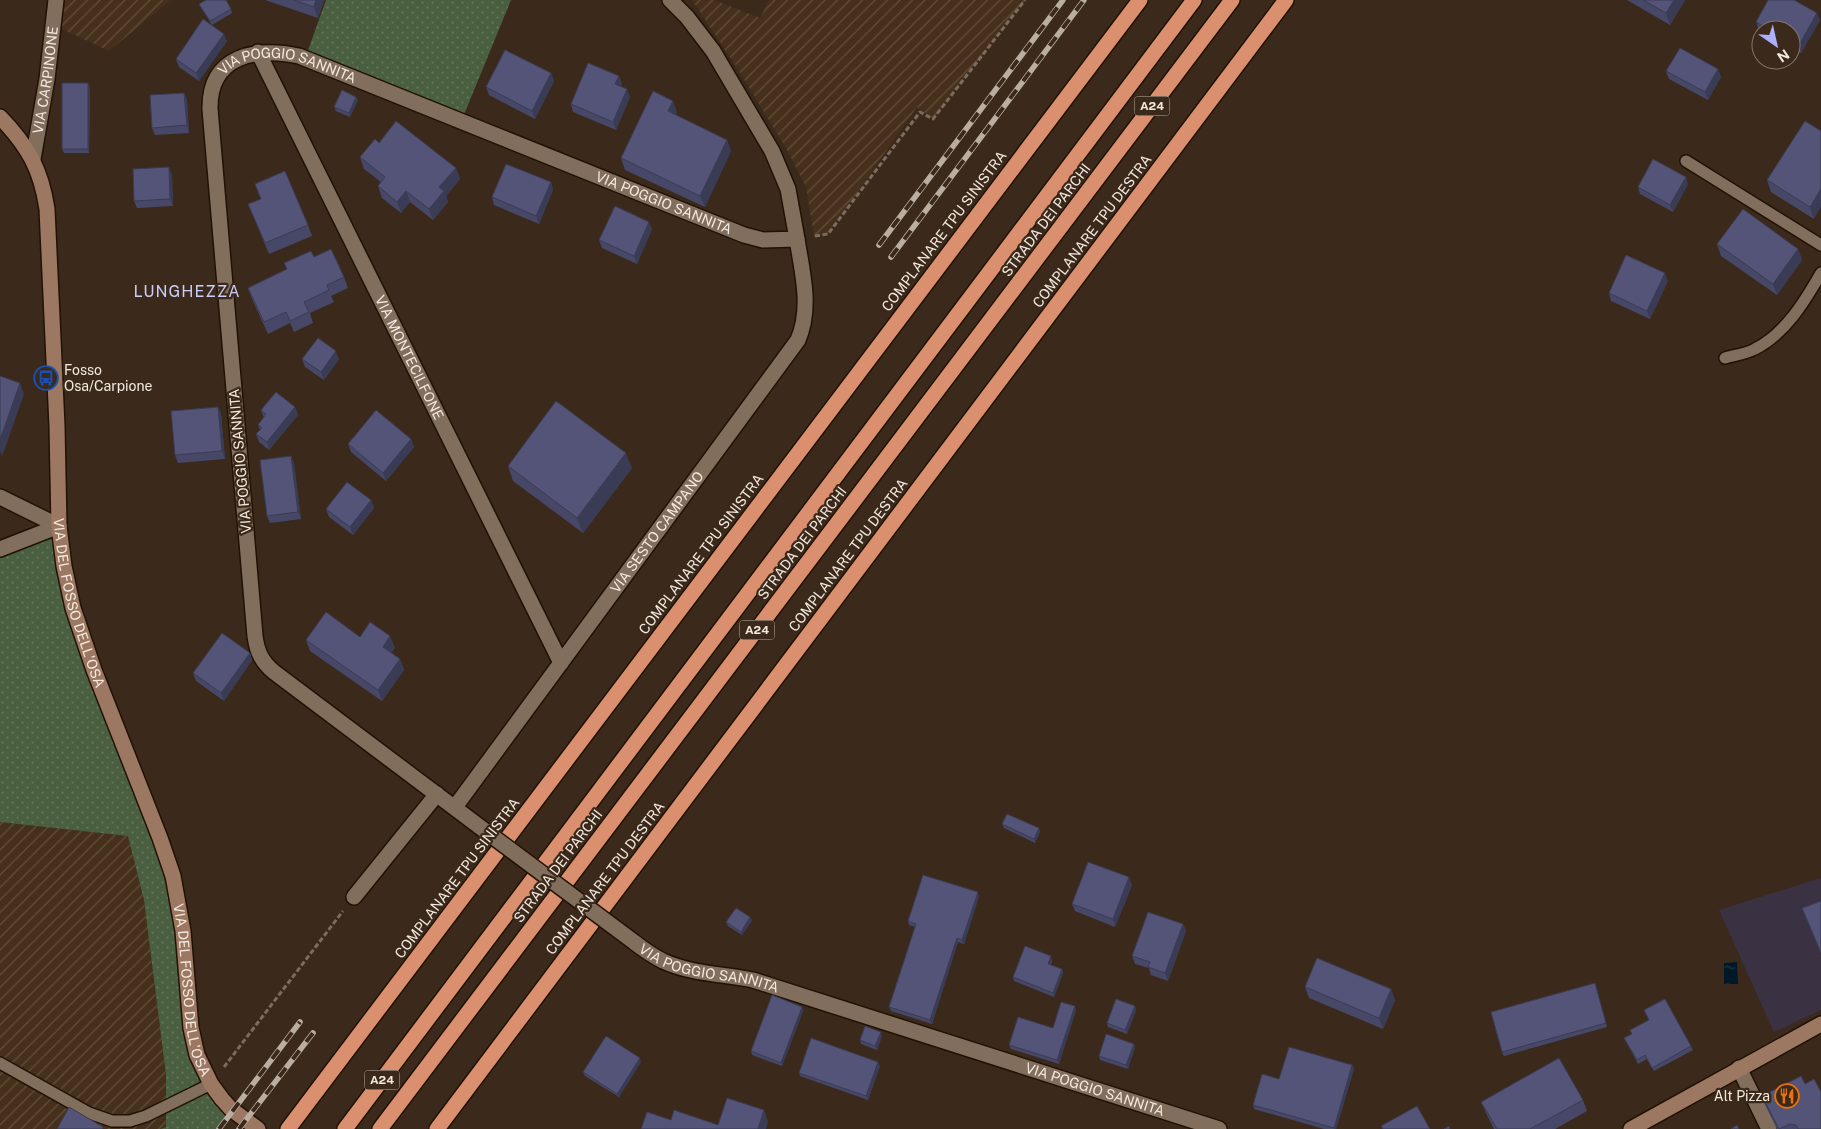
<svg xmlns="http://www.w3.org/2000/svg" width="1821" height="1129" font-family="'Public Sans',sans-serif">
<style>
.commercial{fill:#3a3242}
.industrial{fill:url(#industrial-furrows)}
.grass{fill:url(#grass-dots)}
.water{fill:url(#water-ripples)}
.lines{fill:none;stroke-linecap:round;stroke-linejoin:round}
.lane-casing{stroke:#211204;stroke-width:14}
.street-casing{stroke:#211204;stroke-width:18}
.secondary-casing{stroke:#211204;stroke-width:18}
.highway-casing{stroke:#211204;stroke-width:18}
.path{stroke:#7b6c5f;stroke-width:3;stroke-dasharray:5 2.5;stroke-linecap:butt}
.lane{stroke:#816e5d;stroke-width:11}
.street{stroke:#816e5d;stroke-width:15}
.secondary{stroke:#9c7862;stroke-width:15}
.highway{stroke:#da8f6f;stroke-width:15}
.rail-casing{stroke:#baada1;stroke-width:5.5}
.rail{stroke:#3b2a1b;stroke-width:4;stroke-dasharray:11;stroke-linecap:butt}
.street-bridge-casing{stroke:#211204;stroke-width:18;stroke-linecap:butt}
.street-bridge{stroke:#816e5d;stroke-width:15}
.wall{fill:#474867}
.shaded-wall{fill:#3a3b54}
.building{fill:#535478;stroke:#3a3b54}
.labels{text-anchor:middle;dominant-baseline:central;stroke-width:4.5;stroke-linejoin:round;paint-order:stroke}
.shield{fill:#3b2a1b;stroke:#bcb0a4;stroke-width:1}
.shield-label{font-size:12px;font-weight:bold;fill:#f4e9df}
.street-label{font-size:14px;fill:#f4e9df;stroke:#3b2a1b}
.poi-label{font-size:14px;fill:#f4e9df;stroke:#3b2a1b;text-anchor:start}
.quarter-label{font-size:16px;letter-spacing:1px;fill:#cacdf8;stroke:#3b2a1b}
</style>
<defs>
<pattern id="industrial-furrows" width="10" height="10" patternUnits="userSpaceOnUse" patternTransform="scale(1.25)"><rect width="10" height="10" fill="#46301b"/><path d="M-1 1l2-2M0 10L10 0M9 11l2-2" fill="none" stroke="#614e3c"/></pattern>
<pattern id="grass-dots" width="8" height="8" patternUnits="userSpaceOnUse" patternTransform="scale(1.25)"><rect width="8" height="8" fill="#495f40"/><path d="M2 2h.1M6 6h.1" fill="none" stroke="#64765b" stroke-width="1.8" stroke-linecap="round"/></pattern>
<pattern id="water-ripples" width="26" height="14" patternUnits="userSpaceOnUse" patternTransform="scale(1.25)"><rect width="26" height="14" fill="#001828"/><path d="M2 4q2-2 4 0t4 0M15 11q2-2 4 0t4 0" fill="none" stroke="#263a47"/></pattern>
</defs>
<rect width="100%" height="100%" fill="#3b2a1b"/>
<path class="commercial" d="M1821,878V1010L1774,1032L1719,910Z"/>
<path class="industrial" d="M61,0H170L109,51L58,27Z
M692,0H714L760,18L769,0H1025L933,119L917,107L828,234L814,236L806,187L786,148L736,66Z
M0,822L128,836L144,900L166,1075V1127L161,1129H0Z"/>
<path class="grass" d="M326,0H511L463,117L307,53Z
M59,526L67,581L165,852L191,1028L231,1109L216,1129H161L166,1127V1075L144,900L128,836L0,822V549Z"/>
<path class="water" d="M1737,962L1738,984H1724V963Z"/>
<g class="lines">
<g class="lane-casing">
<path id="lane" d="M1686,161L1821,245
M1725,358C1735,355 1746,354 1755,349C1786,333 1805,301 1821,273
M0,1063L89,1113L112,1121H130L146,1116L211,1084"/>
</g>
<g class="street-casing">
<g id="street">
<path id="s1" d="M258,52L561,663"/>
<path id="s2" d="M33,159L47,79L56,0"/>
<path d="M0,497L59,526"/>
<path d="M0,549L59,526"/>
<path id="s3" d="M455,807L798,340C812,307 802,272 797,239"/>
<path id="s4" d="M480,827L274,672C262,662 257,652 255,636L210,109C209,55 256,47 299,56L744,235L763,240L797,239L788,189L772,151L713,51L687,17L670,0"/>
<path d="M354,897L437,794"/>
<path id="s5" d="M634,942C643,949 653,956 663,961C691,974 724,974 753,980L1219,1129"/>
<path d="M1739,1068L1769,1129"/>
</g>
</g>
<g class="secondary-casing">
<g id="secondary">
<path id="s6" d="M0,117C28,146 41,169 47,209L57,426L59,526L64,566L73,608L94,670L160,838L173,876L183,931L191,1028L197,1055L211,1084L222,1099L231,1109L258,1129"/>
<path d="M1631,1129L1821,1024"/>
</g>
</g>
<g class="highway-casing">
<path id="highway" d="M288,1129L1140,0
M345,1129L1194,0
M380,1129L1232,0
M437,1129L1286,0"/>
</g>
<path class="path" d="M815,236L828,234L920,112L933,119L1025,0
M224,1067L343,911"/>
<use href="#lane" class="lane"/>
<use href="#street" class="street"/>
<use href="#secondary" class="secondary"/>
<use href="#highway" class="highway"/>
<g class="rail-casing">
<path id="rail" d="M879,245L1063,0
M891,257L1084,0
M219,1129L300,1022
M239,1129L313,1033"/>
</g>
<use href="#rail" class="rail"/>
<g class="street-bridge-casing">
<path id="street-bridge" d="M480,827L634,942"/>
</g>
<use href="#street-bridge" class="street-bridge"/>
</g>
<path class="wall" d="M265,0H324L318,18Z
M1627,0H1685L1670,25Z
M199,4L231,9L232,13L212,25L227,41L199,81L179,67L176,59L212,25L201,8Z
M1820,20L1801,53L1791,48V30H1761V31L1759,30L1756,22Z
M1718,69L1721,77L1708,100L1669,79L1666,71Z
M551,73L554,81L535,119L489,95L486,87Z
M622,83L621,86L630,97L616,130L573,112L571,104Z
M90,87L89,153H64L62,149Z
M184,93L187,100L189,133L155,135L152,128Z
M356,97L358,100L350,117L336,111L334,107Z
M677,112L675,115L727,140L731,151L705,207L625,170L621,158Z
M1805,121L1814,219L1771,192L1767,180Z
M379,143L456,168L460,179L446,196L448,202L433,220L410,202L401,213L382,198L378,186L381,182L364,169L360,157Z
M172,175L173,206L137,208L134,201Z
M551,182L553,190L539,224L494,205L492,197Z
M255,184L308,225L312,236L269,254L248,204L261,199Z
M1688,184L1673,212L1640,194L1638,187Z
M652,229L637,264L602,248L599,240Z
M1717,244L1798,249L1802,260L1777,295L1721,256Z
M314,257L344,277L348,288L331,296L334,302L310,313L313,323L294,332L290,323L268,334L252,299L248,288L287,269L284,263Z
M1668,281L1650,319L1611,301L1609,293Z
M302,359H339L324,380L305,367Z
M218,407L221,414L225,459L178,463L175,455Z
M295,407L298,415L269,450L259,442L256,434L260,430L258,425L264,418L261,410Z
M411,439L414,447L386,481L351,452L348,444Z
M291,456L294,464L301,519L270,523L267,516Z
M508,466L632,468L583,533L513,481Z
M371,500L374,508L353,535L329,517L326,509Z
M360,637L395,648L391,653L400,659L404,670L382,701L310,651L306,640Z
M250,653L252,660L224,701L196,681L193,673Z
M1002,824L1039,828L1040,832L1035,843L1004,828Z
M1132,885L1115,927L1075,911L1072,904Z
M979,896L964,944L958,942L932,1024L891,1011L889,1007L915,927L909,925L908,921Z
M750,917L752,921L742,935L728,926L726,922Z
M1183,924L1186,931L1168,981L1151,975L1149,968L1135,964L1132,956Z
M1052,960L1051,965L1062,969L1063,973L1054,997L1014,981L1013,977Z
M1305,987L1391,989L1395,1000L1383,1029L1309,998Z
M1596,987L1607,1027L1504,1056L1502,1052Z
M1135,1006L1136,1010L1127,1034L1108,1027L1107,1023Z
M802,1007L803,1011L782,1066L752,1055L751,1051Z
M1076,1010L1059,1064L1011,1049L1009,1045L1053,1028Z
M1644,1010L1691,1046L1693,1050L1654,1071L1647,1059L1638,1064L1624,1038L1632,1034L1630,1030L1649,1020Z
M882,1036L877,1050L861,1044L860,1040Z
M1134,1044L1135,1047L1128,1069L1100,1060L1099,1056Z
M641,1062L619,1097L585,1076L583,1072Z
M1352,1065L1354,1069L1336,1129H1324L1254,1109L1253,1105L1279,1079Z
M880,1066L868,1100L800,1076L799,1073Z
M1805,1084L1821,1129H1777L1765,1104L1762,1096Z
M1583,1100L1587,1111L1555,1129H1494L1486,1113L1481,1102Z"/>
<path class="shaded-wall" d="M316,0H324L318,18L314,7Z
M1674,0H1685L1670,25L1666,13Z
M1817,13L1820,20L1801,53L1799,45Z
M224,34L227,41L199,81L196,73Z
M1718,69L1721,77L1708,100L1705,92Z
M551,73L554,81L535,119L532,111Z
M619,76L622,83L618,92L615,84Z
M88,83L90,87L89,153L88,149Z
M627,89L630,97L616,130L613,122Z
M184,93L187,100L189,133L187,125Z
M356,97L358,100L350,117L349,113Z
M673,101L677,112L672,123L668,111Z
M727,140L731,151L705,207L700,196Z
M169,167L172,175L173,206L170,199Z
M456,168L460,179L446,196L448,202L433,220L429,209L439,187Z
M1686,177L1688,184L1673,212L1670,205Z
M551,182L553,190L539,224L536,216Z
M1821,189V207L1814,219L1810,207Z
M406,191L410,202L401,213L397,202Z
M649,222L652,229L637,264L634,256Z
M1798,249L1802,260L1777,295L1773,284Z
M1665,273L1668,281L1650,319L1647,311Z
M336,351L339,359L324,380L321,372Z
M20,383L24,394L2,457L0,451V440Z
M218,407L221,414L225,459L222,451Z
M295,407L298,415L269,450L267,442Z
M411,439L414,447L386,481L383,473Z
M626,453L632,468L583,533L577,518Z
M291,456L294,464L301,519L298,512Z
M371,500L374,508L353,535L350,527Z
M390,636L395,648L387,658L383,647Z
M250,653L252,660L224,701L221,693Z
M400,659L404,670L382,701L378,690Z
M1039,828L1040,832L1035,843L1034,839Z
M1129,877L1132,885L1115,927L1113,919Z
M978,892L979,896L964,944L962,940Z
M750,917L752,921L742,935L741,932Z
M1183,924L1186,931L1168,981L1165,973Z
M957,938L958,942L932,1024L930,1020Z
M1051,956L1052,960L1049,968L1048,964Z
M1062,969L1063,973L1054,997L1053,993Z
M1391,989L1395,1000L1383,1029L1379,1018Z
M1075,1006L1076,1010L1059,1064L1057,1060Z
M1135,1006L1136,1010L1127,1034L1125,1030Z
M802,1007L803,1011L782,1066L781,1063Z
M881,1032L882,1036L877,1050L875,1046Z
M1134,1044L1135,1047L1128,1069L1126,1065Z
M640,1058L641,1062L619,1097L617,1094Z
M878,1062L880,1066L868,1100L866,1096Z
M1352,1065L1354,1069L1336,1129H1334Z
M764,1110L768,1122L766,1129H758Z"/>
<path class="building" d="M206,0H226L231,9L210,21L199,4Z
M294,0H316L314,7Z
M1643,0H1674L1666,13Z
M1768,0H1794L1817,13L1799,45L1791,41V30H1770L1756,22Z
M203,19L224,34L196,73L176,59Z
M1680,48L1718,69L1705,92L1666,71Z
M505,50L551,73L532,111L486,87Z
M588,63L619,76L615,84L627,89L613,122L571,104Z
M62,83H88V149H62Z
M342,90L356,97L349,113L334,107Z
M653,91L673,101L668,111L727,140L700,196L621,158Z
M184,93L187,125L152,128L150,95Z
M396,121L456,168L439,187L444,191L429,209L406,191L397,202L378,186L385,177L360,157L375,139L379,143Z
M1805,121L1821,131V189L1810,207L1767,180Z
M1653,159L1686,177L1670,205L1638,187Z
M506,164L551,182L536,216L492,197Z
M169,167L170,199L134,201L133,169Z
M285,171L308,225L265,243L248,204L261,199L255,184Z
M615,206L649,222L634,256L599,240Z
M1743,209L1798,249L1773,284L1717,244Z
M331,249L344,277L327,285L329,290L304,302L309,312L290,321L286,312L264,322L248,288L287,269L284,263L311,251L314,257Z
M1626,255L1665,273L1647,311L1609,293Z
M318,338L336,351L321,372L302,359Z
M0,376L20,383L0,440Z
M276,392L295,407L267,442L256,434L262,428L258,425L266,414L261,410Z
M556,401L626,453L577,518L508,466Z
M218,407L222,451L175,455L171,411Z
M376,410L411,439L383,473L348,444Z
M291,456L298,512L267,516L260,460Z
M347,482L371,500L350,527L326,509Z
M326,612L360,637L370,622L390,636L383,647L400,659L378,690L306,640Z
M222,633L250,653L221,693L193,673Z
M1007,814L1039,828L1034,839L1002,824Z
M1088,862L1129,877L1113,919L1072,904Z
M923,875L978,892L962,940L957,938L930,1020L889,1007L916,924L908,921Z
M1821,901V953L1802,908Z
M736,908L750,917L741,932L726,922Z
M1148,912L1183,924L1165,973L1148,967L1150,962L1132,956Z
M1025,946L1051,956L1048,964L1062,969L1053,993L1013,977Z
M1317,958L1391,989L1379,1018L1305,987Z
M1595,983L1606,1023L1502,1052L1491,1012Z
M772,995L802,1007L781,1063L751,1051Z
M1116,999L1135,1006L1125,1030L1107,1023Z
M1665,999L1691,1046L1652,1068L1645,1055L1637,1060L1624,1038L1632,1034L1630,1030L1649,1020L1644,1010Z
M1061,1002L1075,1006L1057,1060L1009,1045L1018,1017L1053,1028Z
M865,1026L881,1032L875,1046L860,1040Z
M1106,1034L1134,1044L1126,1065L1099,1056Z
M606,1036L640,1058L617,1094L583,1072Z
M811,1038L878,1062L866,1096L799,1073Z
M1289,1047L1352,1065L1334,1128L1253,1105L1262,1074L1279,1079Z
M1559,1058L1583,1100L1530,1129H1497L1481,1102Z
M1801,1076L1805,1084L1814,1079L1821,1092V1129H1798L1796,1125L1790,1124L1779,1129L1762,1096Z
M727,1098L764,1110L758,1129H641L647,1112L671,1120L674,1110L718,1125Z
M1417,1106L1430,1129H1383L1381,1126Z
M69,1107L103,1127L102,1129H57Z
M1737,1125L1739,1129H1731Z
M1449,1126L1450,1129H1444Z"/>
<defs>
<g id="bus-ring" transform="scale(1.25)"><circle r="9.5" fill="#3b2a1b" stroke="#1a4fb4" stroke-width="1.5"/><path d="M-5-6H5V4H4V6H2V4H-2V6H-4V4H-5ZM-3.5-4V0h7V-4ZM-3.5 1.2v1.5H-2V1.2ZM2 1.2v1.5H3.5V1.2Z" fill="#1a4fb4"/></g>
<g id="restaurant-ring" transform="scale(1.25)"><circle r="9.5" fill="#3b2a1b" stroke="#e8710a" stroke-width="1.5"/><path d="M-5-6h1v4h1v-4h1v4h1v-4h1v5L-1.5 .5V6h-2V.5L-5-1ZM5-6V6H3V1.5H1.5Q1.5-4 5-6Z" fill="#e8710a"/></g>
</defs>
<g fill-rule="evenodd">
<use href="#bus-ring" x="46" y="378"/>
<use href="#restaurant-ring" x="1787" y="1096"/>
</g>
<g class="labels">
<g class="shield">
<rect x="1134.5" y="96.5" width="35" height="19" rx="4"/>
<rect x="739.5" y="620.5" width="35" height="19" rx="4"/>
<rect x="364.5" y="1070.5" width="35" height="19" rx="4"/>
</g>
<g class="shield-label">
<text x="1152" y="106">A24</text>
<text x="757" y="630">A24</text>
<text x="382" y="1080">A24</text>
</g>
<g class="street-label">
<text stroke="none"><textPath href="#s4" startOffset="940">VIA POGGIO SANNITA</textPath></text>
<text stroke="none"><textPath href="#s2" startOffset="80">VIA CARPINONE</textPath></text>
<text stroke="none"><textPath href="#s4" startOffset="1345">VIA POGGIO SANNITA</textPath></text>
<text transform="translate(1046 220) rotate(-53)">STRADA DEI PARCHI</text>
<text transform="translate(944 231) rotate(-53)">COMPLANARE TPU SINISTRA</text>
<text transform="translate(1092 231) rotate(-53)">COMPLANARE TPU DESTRA</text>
<text stroke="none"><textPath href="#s1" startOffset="341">VIA MONTECILFONE</textPath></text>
<text transform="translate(240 461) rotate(-95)">VIA POGGIO SANNITA</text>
<text stroke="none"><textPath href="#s3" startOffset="341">VIA SESTO CAMPANO</textPath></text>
<text transform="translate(802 543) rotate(-53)">STRADA DEI PARCHI</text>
<text transform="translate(701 554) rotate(-53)">COMPLANARE TPU SINISTRA</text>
<text transform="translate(848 555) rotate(-53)">COMPLANARE TPU DESTRA</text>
<text stroke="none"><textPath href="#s6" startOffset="502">VIA DEL FOSSO DELL'OSA</textPath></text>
<text transform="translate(558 866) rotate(-53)">STRADA DEI PARCHI</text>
<text transform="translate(457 878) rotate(-53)">COMPLANARE TPU SINISTRA</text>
<text transform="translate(605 878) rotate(-53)">COMPLANARE TPU DESTRA</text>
<text stroke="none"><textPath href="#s5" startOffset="81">VIA POGGIO SANNITA</textPath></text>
<text stroke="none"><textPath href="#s6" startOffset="908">VIA DEL FOSSO DELL'OSA</textPath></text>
<text stroke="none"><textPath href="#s5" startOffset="486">VIA POGGIO SANNITA</textPath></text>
</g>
<g class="poi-label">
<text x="64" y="370">Fosso<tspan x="64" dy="16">Osa/Carpione</tspan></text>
<text x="1770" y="1096" text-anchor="end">Alt Pizza</text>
</g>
<g class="quarter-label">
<text x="187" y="291">LUNGHEZZA</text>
</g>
</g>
<g transform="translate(1776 45) rotate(146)"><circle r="24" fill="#3b2a1b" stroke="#857669"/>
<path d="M0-4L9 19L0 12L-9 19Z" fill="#adaffb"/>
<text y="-8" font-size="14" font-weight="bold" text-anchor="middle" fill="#f4e9df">N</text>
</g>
</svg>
